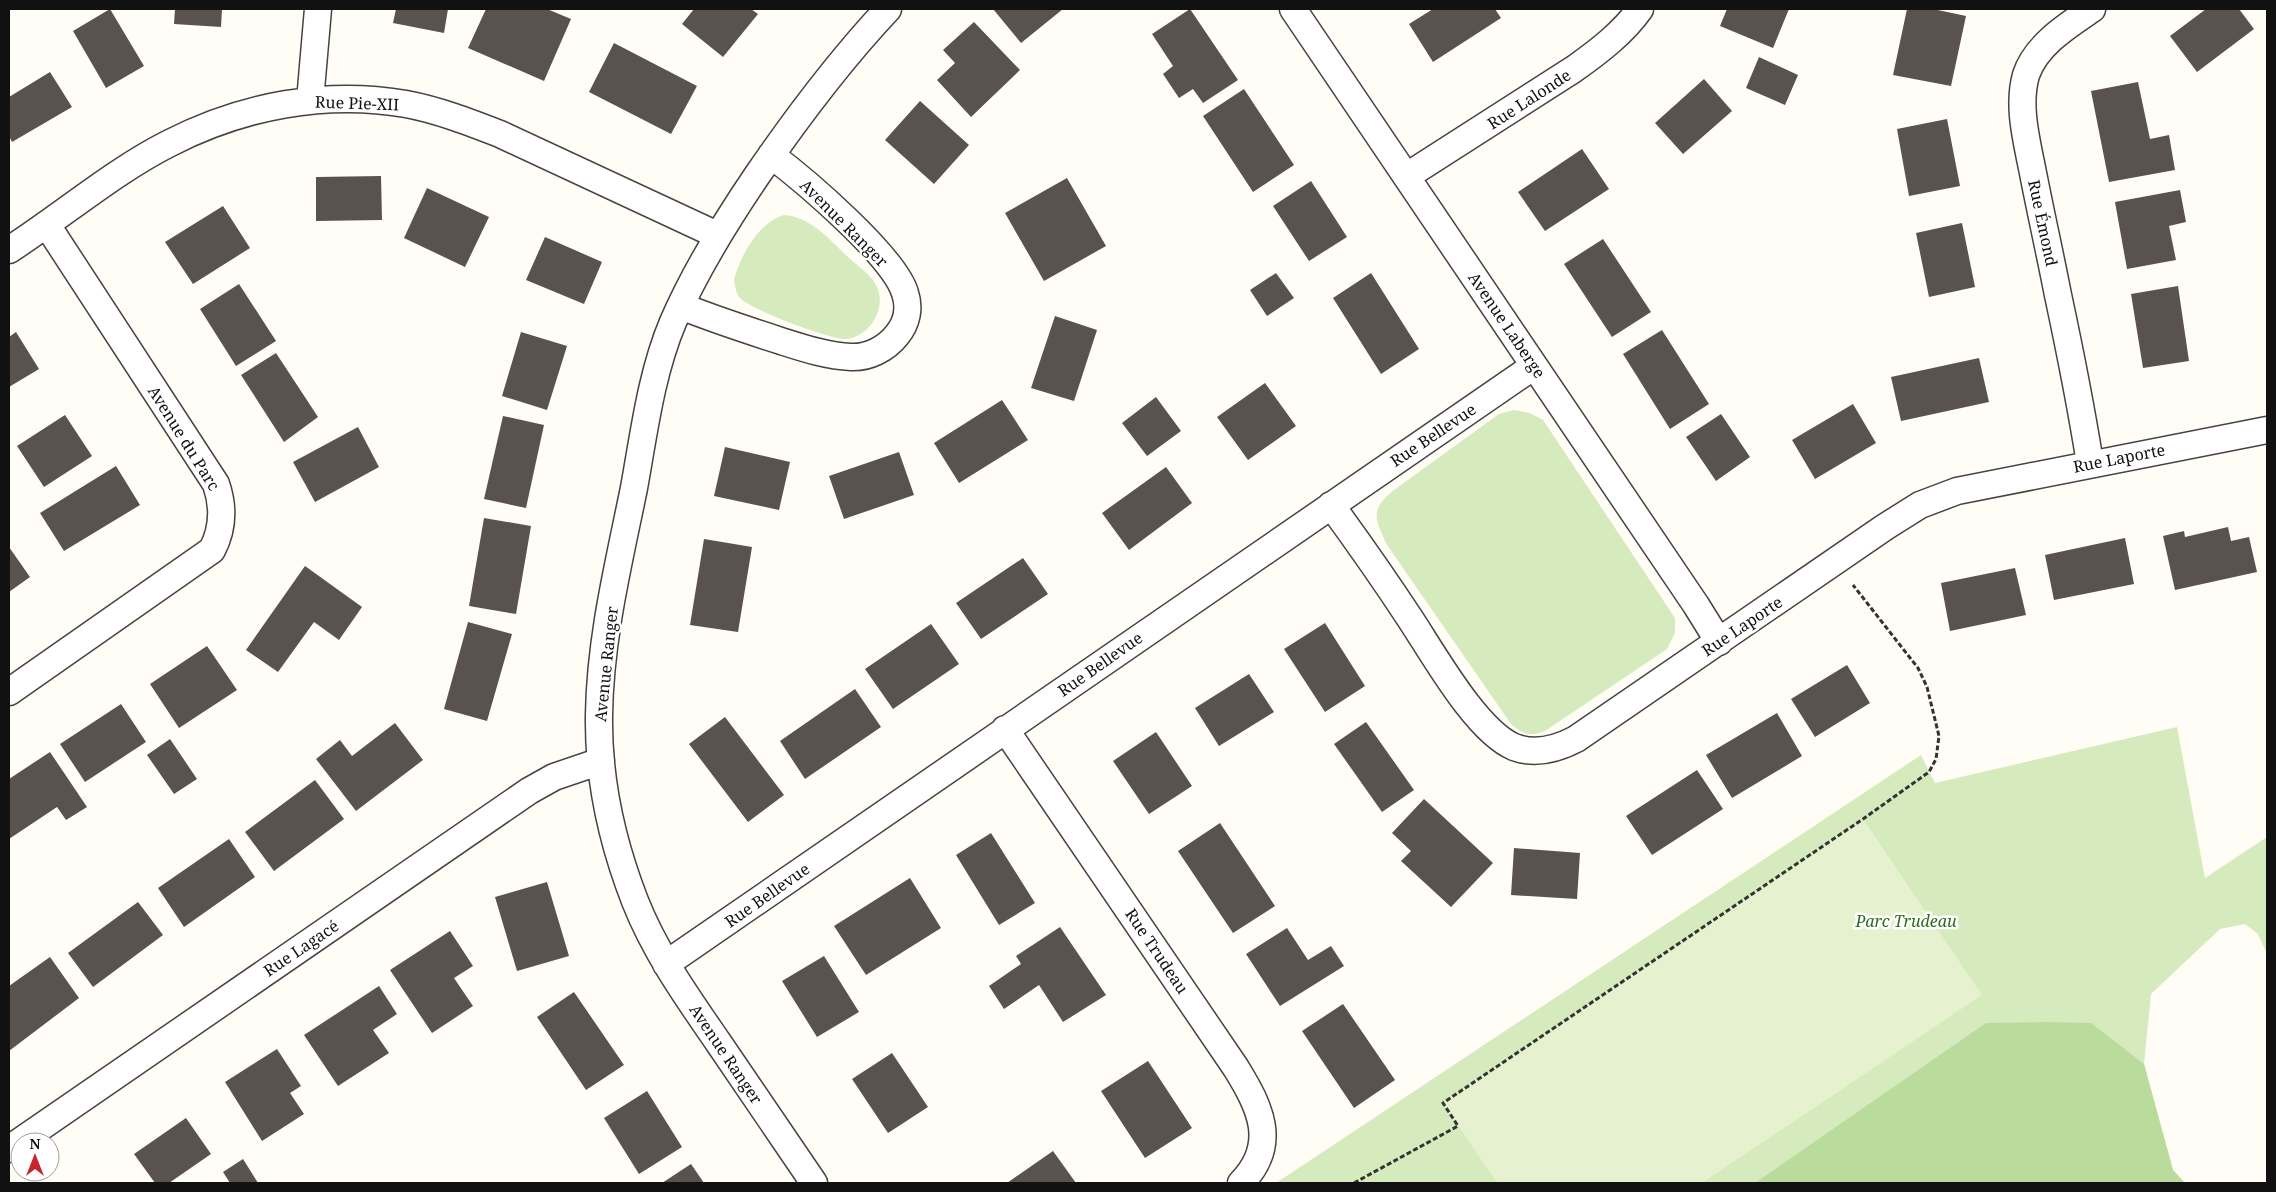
<svg xmlns="http://www.w3.org/2000/svg" width="2276" height="1192" font-family="'Noto Serif',serif">
<style>
.green{fill:#d5ebbd}
.forest{fill:#b9dc9c}
.pitch{fill:#e6f2cf}
.building{fill:#5a524d}
.lines{fill:none;stroke-linecap:round;stroke-linejoin:round}
.minor-casing{stroke:#444;stroke-width:29}
.path{stroke:#333;stroke-width:3;stroke-dasharray:5 2.5;stroke-linecap:butt}
.minor{stroke:#fff;stroke-width:26}
.labels{text-anchor:middle;dominant-baseline:central;stroke-width:5;stroke-linejoin:round;paint-order:stroke}
.street-label{font-size:16px;fill:#111;stroke:#fff}
.park-label{font-size:16px;font-style:italic;fill:#2f6b1f;stroke:#fff}
</style>
<rect width="100%" height="100%" fill="#fffdf5"/>
<path class="green" d="M784,215C811,217 830,240 849,258C858,266 870,274 876,285C888,307 870,337 846,339C831,340 749,309 740,298C736,293 735,286 734,280C740,256 759,222 784,215Z
M1514,410L1530,413L1543,420L1675,618V633L1667,649L1545,731C1530,737 1522,734 1511,724L1387,545C1375,519 1369,510 1394,490L1499,414Z
M2177,727L2205,878L2267,837V954L2258,934L2245,924L2220,929L2151,994L2144,1064L2173,1170L2184,1183H1276L1921,755L1935,783Z"/>
<path class="forest" d="M2045,1022L2091,1023L2144,1064L2173,1170L2185,1183H1755L1986,1023Z"/>
<path class="pitch" d="M1863,819L1982,995L1702,1183H1497L1443,1103Z"/>
<path class="building" d="M110,9L144,66L106,88L73,31Z
M175,9H222L221,27L174,24Z
M396,9H448L444,33L393,23Z
M486,9H547L571,19L544,81L468,48Z
M694,9H751L758,14L723,57L682,24Z
M993,9H1063L1021,43Z
M1190,9L1238,80L1203,103L1193,89L1179,98L1163,74L1173,66L1152,34Z
M1433,9H1495L1501,18L1433,62L1409,24Z
M1727,9H1789L1773,48L1720,26Z
M1907,9H1933L1966,16L1951,86L1893,75Z
M2206,9H2239L2254,29L2197,72L2170,36Z
M974,22L1020,70L971,117L937,80L955,63L943,50Z
M614,43L697,86L671,134L589,92Z
M1759,57L1798,75L1785,105L1746,88Z
M50,72L72,107L12,142L9,136V97Z
M1704,79L1732,111L1683,154L1655,123Z
M2138,82L2150,139L2169,135L2175,170L2109,182L2091,91Z
M1244,89L1294,165L1253,192L1203,116Z
M920,101L969,145L934,184L885,140Z
M1947,119L1960,186L1909,196L1897,129Z
M1582,149L1609,189L1545,231L1518,192Z
M381,176L382,220L316,221V177Z
M1067,178L1106,246L1044,281L1005,213Z
M1311,181L1347,237L1309,261L1273,206Z
M427,188L489,217L465,267L404,238Z
M2180,190L2186,222L2169,226L2176,260L2127,269L2115,202Z
M223,206L250,248L193,284L165,242Z
M1962,223L1975,287L1929,297L1916,233Z
M545,237L602,262L584,304L526,280Z
M1603,239L1651,312L1612,337L1564,264Z
M1276,273L1294,298L1267,316L1250,290Z
M1371,273L1419,349L1381,374L1333,298Z
M239,284L276,341L236,366L200,309Z
M2178,286L2189,361L2143,368L2131,294Z
M1055,316L1097,330L1074,401L1031,388Z
M1662,330L1709,404L1670,429L1623,354Z
M16,332L39,369L9,387V337Z
M521,332L567,346L547,410L502,396Z
M276,353L318,417L284,442L241,375Z
M1979,358L1989,402L1901,421L1891,377Z
M1265,383L1296,426L1248,460L1217,417Z
M1156,397L1181,431L1147,456L1122,423Z
M1002,400L1028,440L959,483L934,443Z
M1853,404L1876,443L1815,479L1792,440Z
M1721,414L1750,457L1716,481L1686,437Z
M65,415L92,456L44,487L17,446Z
M503,416L544,425L526,508L484,499Z
M358,427L379,467L315,502L293,462Z
M725,447L790,462L779,510L714,496Z
M899,452L914,495L844,519L829,476Z
M116,466L140,505L64,551L40,513Z
M1166,467L1192,503L1129,550L1102,513Z
M484,518L531,526L516,614L469,606Z
M2228,527L2231,541L2249,537L2257,572L2175,590L2163,536L2184,531L2185,537Z
M2125,538L2134,584L2054,600L2045,555Z
M704,539L752,547L738,632L690,625Z
M9,547L30,577L9,592Z
M1023,558L1048,594L981,639L956,603Z
M305,566L362,607L339,640L314,622L278,672L246,650Z
M2015,568L2026,615L1950,631L1941,583Z
M468,622L512,634L487,721L444,709Z
M1325,623L1365,686L1325,712L1284,649Z
M931,624L959,664L893,709L865,669Z
M207,646L237,690L179,728L150,684Z
M1847,665L1870,703L1815,737L1791,699Z
M1249,674L1274,712L1219,746L1195,708Z
M855,689L881,727L805,779L780,741Z
M121,704L146,742L85,782L60,744Z
M1777,713L1802,756L1732,798L1706,755Z
M725,717L784,795L748,822L689,744Z
M1366,722L1414,790L1382,812L1334,744Z
M395,723L423,760L356,811L316,759L340,740L352,756Z
M1156,732L1192,786L1149,814L1113,761Z
M170,739L197,779L174,794L147,755Z
M50,752L87,807L66,820L57,807L9,839V779Z
M1697,770L1723,809L1652,855L1626,816Z
M315,780L344,819L274,871L245,832Z
M1424,799L1493,863L1451,907L1401,861L1411,851L1392,833Z
M1220,823L1275,906L1233,933L1178,851Z
M991,833L1035,903L999,925L956,855Z
M229,839L255,877L184,927L158,888Z
M1514,848L1580,853L1577,899L1511,895Z
M910,878L941,928L866,975L834,926Z
M547,882L569,956L517,971L495,897Z
M138,902L163,935L93,987L68,953Z
M1060,927L1106,995L1063,1022L1039,985L1004,1009L989,986L1021,964L1016,956Z
M1287,928L1308,960L1331,946L1344,966L1280,1006L1246,954Z
M450,931L473,966L454,978L473,1006L432,1033L390,970Z
M824,956L859,1012L817,1037L782,981Z
M50,957L79,998L9,1051V986Z
M379,986L397,1014L373,1030L389,1053L338,1086L304,1035Z
M574,992L624,1065L586,1090L537,1017Z
M1343,1004L1395,1080L1354,1108L1302,1031Z
M277,1049L301,1086L290,1093L304,1114L262,1141L225,1082Z
M892,1053L928,1107L888,1133L852,1079Z
M1148,1061L1192,1128L1145,1158L1101,1091Z
M647,1091L682,1147L639,1174L604,1118Z
M186,1118L211,1154L169,1183H155L134,1154Z
M1053,1151L1076,1183H1007Z
M243,1159L258,1183H230L223,1172Z
M691,1164L704,1183H662Z"/>
<g class="lines">
<g class="minor-casing">
<path id="minor" d="M1293,9L1696,605L1719,642
M310,101L318,9
M1407,176L1574,69C1598,52 1623,33 1640,9
M9,250C62,216 114,171 170,143C242,106 325,90 406,104C438,110 469,122 500,134L717,235
M681,306C713,319 747,330 781,341C803,348 827,356 851,357C868,358 886,349 897,335C907,323 910,308 905,293C894,256 803,179 771,155
M2090,463C2081,407 2070,351 2058,295C2050,254 2041,214 2033,173C2027,142 2017,106 2026,75C2036,45 2067,26 2092,9
M1331,505C1358,542 1384,579 1409,617C1433,653 1476,731 1514,747C1535,755 1557,749 1576,739L1885,527L1920,505L1957,491L2267,430
M9,692L212,550C223,529 224,507 216,484L47,225
M1005,729L1236,1068C1260,1107 1279,1144 1241,1183
M666,964L1534,366
M9,1149L529,791L554,777L601,761
M814,1183C782,1136 750,1089 718,1042C687,997 655,952 635,901C612,842 598,779 599,715C600,638 619,562 634,488C644,433 651,374 673,322C696,269 726,221 758,174C798,116 840,60 888,9"/>
</g>
<path class="path" d="M1354,1183L1458,1126L1443,1103L1863,819L1929,772L1936,759L1939,736L1927,687L1918,668L1853,585"/>
<use href="#minor" class="minor"/>
</g>
<g class="labels">
<g class="street-label">
<text transform="translate(1529 99) rotate(-33)">Rue Lalonde</text>
<text transform="translate(357 103) rotate(2)">Rue Pie-XII</text>
<text transform="translate(844 223) rotate(45)">Avenue Ranger</text>
<text transform="translate(2043 223) rotate(78)">Rue Émond</text>
<text transform="translate(1507 325) rotate(56)">Avenue Laberge</text>
<text transform="translate(1433 435) rotate(-34)">Rue Bellevue</text>
<text transform="translate(184 438) rotate(58)">Avenue du Parc</text>
<text transform="translate(2119 458) rotate(-11)">Rue Laporte</text>
<text transform="translate(1742 626) rotate(-34)">Rue Laporte</text>
<text transform="translate(606 664) rotate(-84)">Avenue Ranger</text>
<text transform="translate(1100 664) rotate(-35)">Rue Bellevue</text>
<text transform="translate(767 895) rotate(-35)">Rue Bellevue</text>
<text transform="translate(301 948) rotate(-34)">Rue Lagacé</text>
<text transform="translate(1157 951) rotate(56)">Rue Trudeau</text>
<text transform="translate(726 1054) rotate(56)">Avenue Ranger</text>
</g>
<g class="park-label">
<text x="1906" y="921">Parc Trudeau</text>
</g>
</g>
<rect width="2276" height="1192" fill="none" stroke="#111111" stroke-width="20"/>
<g transform="translate(35 1157)"><circle r="24" fill="#ffffff" stroke="#a0a0a0"/>
<path d="M0-4L9 19L0 12L-9 19Z" fill="#c4262e"/>
<text y="-8" font-size="14" font-weight="bold" text-anchor="middle" fill="#111111">N</text>
</g>
</svg>
